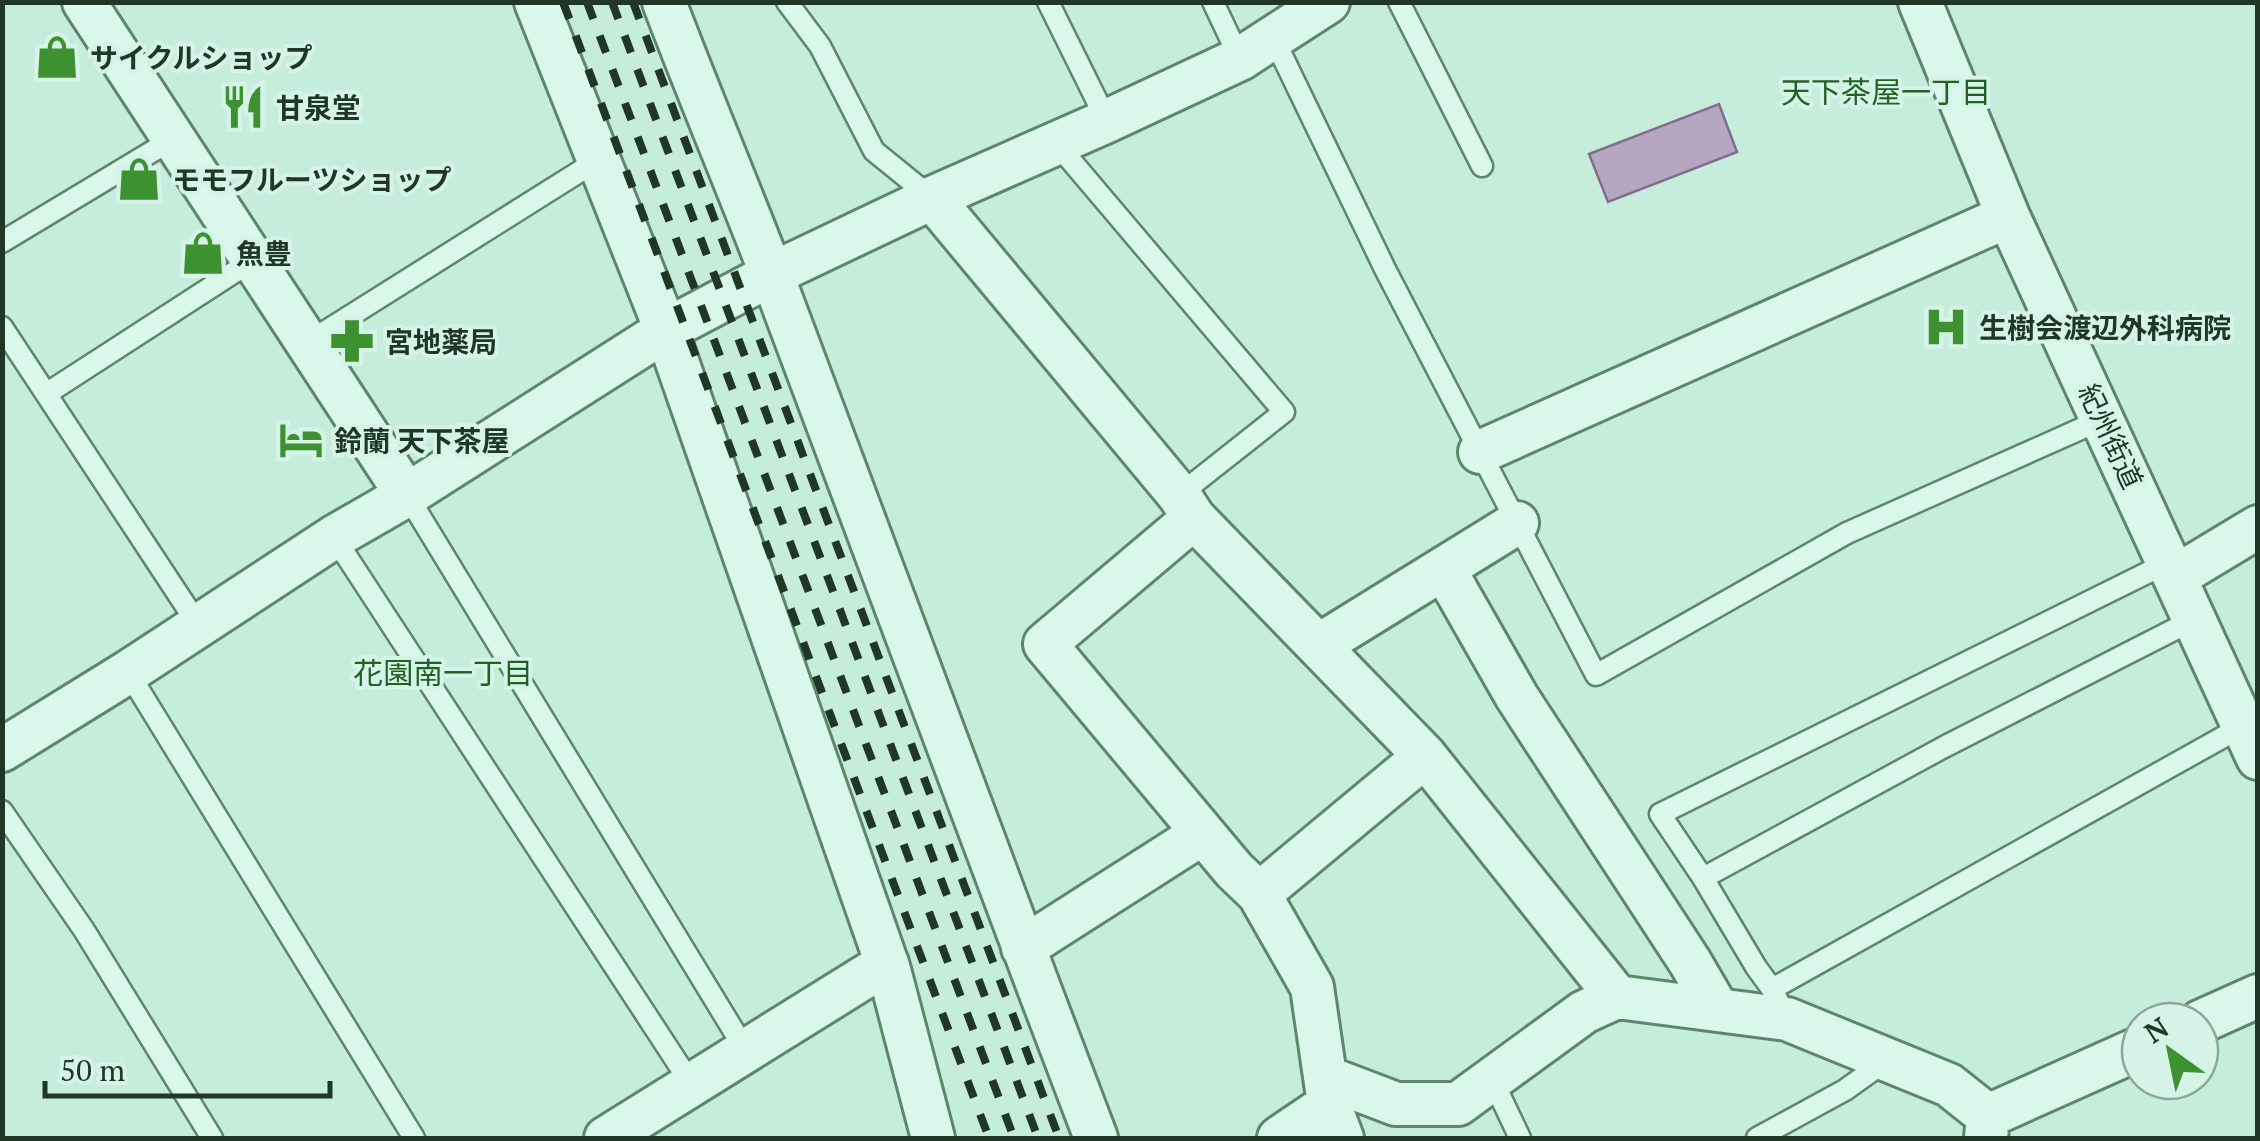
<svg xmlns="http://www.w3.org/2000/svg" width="2260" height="1141" font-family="'PT Serif','Noto Sans JP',serif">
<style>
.water{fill:#b5a7c0;stroke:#816e8d;stroke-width:2.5}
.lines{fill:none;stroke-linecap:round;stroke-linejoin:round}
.lane-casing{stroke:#5d866d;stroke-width:25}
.street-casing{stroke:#5d866d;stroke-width:48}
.lane{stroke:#d9f7ea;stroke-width:20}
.street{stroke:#d9f7ea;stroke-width:42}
.rail{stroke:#203728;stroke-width:8;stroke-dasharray:18 18;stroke-linecap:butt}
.labels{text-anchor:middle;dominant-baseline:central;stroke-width:8;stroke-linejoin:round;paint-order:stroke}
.poi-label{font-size:28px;font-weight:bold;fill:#203728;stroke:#d5f4e7;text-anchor:start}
.street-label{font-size:28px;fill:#203728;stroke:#d5f4e7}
.neighbourhood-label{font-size:30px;fill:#226126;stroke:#d5f4e7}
</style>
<rect width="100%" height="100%" fill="#c6ecdb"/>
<path class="water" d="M1719,104L1737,152L1608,202L1589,154Z"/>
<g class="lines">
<g class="lane-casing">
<path id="lane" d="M787,2L820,46L874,151L932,198
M1048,2L1107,121
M1213,2L1240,59
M1399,2L1482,166
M1273,37L1385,269L1596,675L1847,533L2103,419
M1056,143L1284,412L1179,495
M2,242L173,139
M2,327L199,626
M307,343L598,160
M46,394L253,260
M407,495L746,1051
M334,537L692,1085
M128,672L414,1138
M2,811L84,930L212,1138
M1703,878L1944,747L2193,620
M1772,989L2243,726
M1786,1017L1772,989L1756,967L1703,878L1660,814L2169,562
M1492,1079L1520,1138
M1757,1138L1845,1090L1887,1060"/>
</g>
<g class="street-casing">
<path id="street" d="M84,2L407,495
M536,2L666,330L889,970L933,1138
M664,2C700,97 739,189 775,283C884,568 987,854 1096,1138
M1920,2L2008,216L2258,758
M932,198L1179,495L1194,518L1425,756L1617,997
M1480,452L2008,216
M1194,518L1045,644L1234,870L1259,894L1312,987L1329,1104L1342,1138
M1444,569L1517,697L1690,962L1718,1010
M2175,577L2258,527
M1318,646L1517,523
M2,750L128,672L334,537L407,495L666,330L772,274L932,198L1107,121L1240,59L1328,2
M1259,894L1425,756
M1023,948L1203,833
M2200,1022L2258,996
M1325,1077L1396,1104H1458L1584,1012L1617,997L1787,1019L1949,1085L1988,1116L1986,1138
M1988,1116L2140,1048
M606,1138L887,963
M1279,1138L1329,1104"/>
</g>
<use href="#lane" class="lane"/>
<use href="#street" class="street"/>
<path class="rail" d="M563,2L989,1138
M587,2L1014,1138
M612,2L1038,1138
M633,2L1059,1138"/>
</g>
<defs>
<g id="shop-bare" transform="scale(3.45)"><path d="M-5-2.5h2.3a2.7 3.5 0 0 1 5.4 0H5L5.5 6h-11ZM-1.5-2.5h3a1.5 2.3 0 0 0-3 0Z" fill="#3e9130" stroke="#d5f4e7" stroke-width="2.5" paint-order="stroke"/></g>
<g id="restaurant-bare" transform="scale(3.45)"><path d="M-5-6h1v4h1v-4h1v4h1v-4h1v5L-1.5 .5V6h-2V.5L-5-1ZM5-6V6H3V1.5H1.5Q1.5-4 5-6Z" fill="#3e9130" stroke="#d5f4e7" stroke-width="2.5" paint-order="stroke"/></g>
<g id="hospital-bare" transform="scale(3.45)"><path d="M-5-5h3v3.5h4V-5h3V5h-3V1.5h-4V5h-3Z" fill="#3e9130" stroke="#d5f4e7" stroke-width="2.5" paint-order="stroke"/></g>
<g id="pharmacy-bare" transform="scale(3.45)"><path d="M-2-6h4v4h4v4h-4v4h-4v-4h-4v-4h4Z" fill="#3e9130" stroke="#d5f4e7" stroke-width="2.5" paint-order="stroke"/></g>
<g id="hotel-bare" transform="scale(3.45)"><path d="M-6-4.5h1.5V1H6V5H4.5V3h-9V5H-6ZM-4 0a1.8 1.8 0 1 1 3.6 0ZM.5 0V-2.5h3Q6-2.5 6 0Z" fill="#3e9130" stroke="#d5f4e7" stroke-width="2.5" paint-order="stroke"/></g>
</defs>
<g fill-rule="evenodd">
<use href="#shop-bare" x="57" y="57"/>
<use href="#restaurant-bare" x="243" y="107"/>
<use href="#shop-bare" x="139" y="179"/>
<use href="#shop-bare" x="203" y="253"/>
<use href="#hospital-bare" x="1946" y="327"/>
<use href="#pharmacy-bare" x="352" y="341"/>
<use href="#hotel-bare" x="301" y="440"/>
</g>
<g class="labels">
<g class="poi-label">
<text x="90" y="57">サイクルショップ</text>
<text x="276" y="107">甘泉堂</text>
<text x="172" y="179">モモフルーツショップ</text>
<text x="236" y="253">魚豊</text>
<text x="1979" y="327">生樹会渡辺外科病院</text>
<text x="385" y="341">宮地薬局</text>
<text x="334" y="440">鈴蘭 天下茶屋</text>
</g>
<g class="street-label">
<text transform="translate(2111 436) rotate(65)">紀州街道</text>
</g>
<g class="neighbourhood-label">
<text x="1886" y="92">天下茶屋一丁目</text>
<text x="443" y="673">花園南一丁目</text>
</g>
</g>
<rect width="2260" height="1141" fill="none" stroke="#203728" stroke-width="10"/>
<g transform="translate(2170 1051) rotate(327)"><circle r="48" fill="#d5f4e7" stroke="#8da89b" stroke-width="2.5"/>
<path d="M0-8L18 38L0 25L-18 38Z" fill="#3e9130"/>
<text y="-15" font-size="28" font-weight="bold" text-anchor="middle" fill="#203728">N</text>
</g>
<path d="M45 1081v15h285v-15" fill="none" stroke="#203728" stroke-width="5"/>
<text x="60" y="1081" font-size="30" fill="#203728" stroke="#d5f4e7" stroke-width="8" paint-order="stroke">50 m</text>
</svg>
